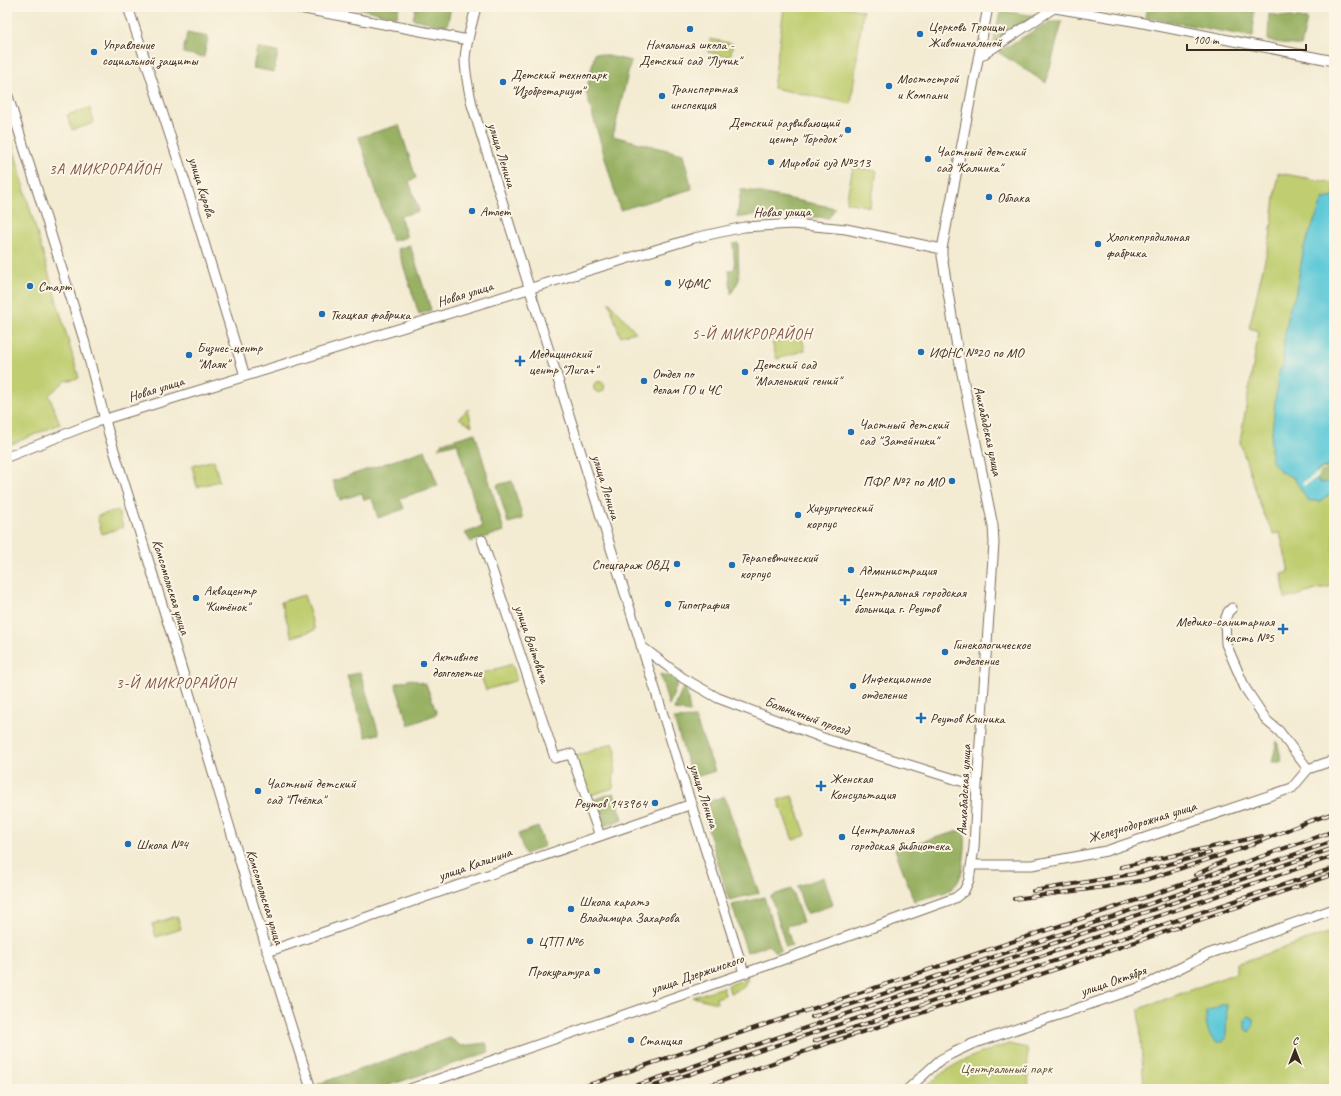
<svg xmlns="http://www.w3.org/2000/svg" width="1341" height="1096" font-family="Caveat,sans-serif">
<style>
.green{fill:#c0ce71;stroke:#7e7c48}
.forest{fill:#98b163;stroke:#6a6e40}
.water{fill:#5ec9d8;stroke:#4c7a7b}
.pier{fill:#f3ebd2}
.lines{fill:none;stroke-linecap:round;stroke-linejoin:round}
.minor-casing{stroke:#7b6e5d;stroke-width:11}
.minor{stroke:#fff;stroke-width:9}
.rail-casing{stroke:#3b2a1e;stroke-width:4}
.rail{stroke:#fcf5e5;stroke-width:2.5;stroke-dasharray:8;stroke-linecap:butt}
.poi-dot{fill:#1f6fb2;stroke:#fcf5e5;stroke-width:1.5}
.labels{text-anchor:middle;dominant-baseline:central;stroke-width:4;stroke-linejoin:round;paint-order:stroke}
.poi-label{font-size:14px;fill:#3b2a1e;stroke:#fcf5e5;text-anchor:start}
.street-label{font-size:14px;fill:#3b2a1e;stroke:#fcf5e5}
.park-label{font-size:14px;fill:#5c5333;stroke:#fcf5e5}
.neighbourhood-label{font-size:15px;letter-spacing:1px;fill:#7d5248;stroke:#fcf5e5}
</style>
<rect width="100%" height="100%" fill="#fcf5e5"/>
<filter id="ink" filterUnits="userSpaceOnUse"><feTurbulence type="fractalNoise" baseFrequency=".025" numOctaves="2"/><feDisplacementMap in="SourceGraphic" scale="8" xChannelSelector="R" yChannelSelector="G"/><feConvolveMatrix kernelMatrix="1 2 1 2 8 2 1 2 1" color-interpolation-filters="sRGB"/></filter>
<filter id="wash" filterUnits="userSpaceOnUse"><feTurbulence type="fractalNoise" baseFrequency=".012" numOctaves="4" result="noise"/><feDisplacementMap in="SourceGraphic" scale="16" xChannelSelector="R" yChannelSelector="G"/><feGaussianBlur stdDeviation="0.9" result="paint"/><feColorMatrix in="noise" values="0 0 0 0 0 0 0 0 0 0 0 0 0 0 0 0 0 1.4 0 .05"/><feComposite in="paint" operator="in"/></filter>
<g filter="url(#wash)">
<rect width="100%" height="100%" fill="#f3ebd2"/>
<path class="green" d="M784,7H848L863,11L851,104L773,88Z
M710,39L733,44L730,57L708,52Z
M90,108L94,123L72,130L67,115Z
M7,123L26,195L79,378L65,381L49,395L60,424L7,446Z
M853,167L877,171L870,207L846,202Z
M1278,173L1334,183V585L1285,599L1282,574L1289,572L1280,533L1274,534L1262,510L1240,442L1259,331L1249,328L1270,238Z
M609,302L636,332L620,336Z
M801,334L805,350L777,359L772,343Z
M593.5 387a5.5 5.5 0 1 1 11 0a5.5 5.5 0 1 1-11 0Z
M468,409L472,426L459,418Z
M214,460L219,481L197,487L192,466Z
M118,510L123,527L102,534L97,516Z
M304,595L315,630L292,637L281,602Z
M512,664L517,680L486,690L480,674Z
M613,743L616,751L613,788L588,796L574,757Z
M792,796L806,835L793,840L778,800Z
M177,916L181,929L156,937L152,924Z
M1334,931V1089H1144L1139,1009L1236,973V964Z
M748,978L743,988L730,993L728,985Z
M723,987L725,995L716,998L717,1003L693,997Z
M1009,1044L1027,1048L1029,1089H924C951,1062 974,1055 1009,1044Z"/>
<path class="forest" d="M352,7H399L397,17Z
M416,7H451L447,26L413,19Z
M1147,7H1254L1253,37L1145,17Z
M1000,11L1038,16L993,45Z
M1269,14L1307,19L1301,46L1268,41Z
M1049,22H1062L1046,83L998,52Z
M187,33L208,37L204,57L183,53Z
M257,48L278,52L274,72L253,68Z
M595,53L631,61L613,136L683,154L692,189L620,210L586,92Z
M399,125L416,178L409,181L419,211L400,216L407,237L392,241L359,137Z
M741,189L835,208L829,218L760,214L737,218Z
M738,243L739,280L731,294L729,270L735,269L733,244Z
M410,245L431,310L419,314L398,249Z
M475,433L504,531L471,542L465,533L482,527L457,443L438,448L442,443Z
M425,450L438,486L400,498L404,509L378,518L372,498L364,500L362,493L340,500L333,481Z
M1328,466L1334,468V480L1332,482L1321,483L1318,481L1316,476L1318,470Z
M512,481L523,519L508,523L497,485Z
M360,672L379,734L366,737L347,676Z
M660,674L679,679L669,706Z
M411,679L426,684L437,714L409,725L395,684Z
M685,683L690,712L674,710Z
M695,718L715,771L692,778L674,719Z
M1277,741L1282,762H1272Z
M614,793L623,819L599,828L589,801Z
M724,796L759,893L729,900L701,805Z
M538,827L545,846L525,854L518,834Z
M963,830C967,839 965,848 964,858C961,895 945,892 914,901L895,849Z
M824,877L833,905L806,914L797,886Z
M791,889L803,922L786,926L792,945L786,947L771,896Z
M764,897L781,950L775,952L769,945L747,952L732,905Z
M450,1038L461,1046L486,1043L489,1052L378,1089H319L318,1084Z"/>
<path class="water" d="M1334,197V425L1332,426L1334,430V468L1328,466L1318,470L1316,476L1318,481L1321,483L1332,482L1334,480V492L1320,501H1308L1294,478L1281,472L1271,460V441L1278,375L1283,364L1284,340L1290,306L1295,296L1304,247L1323,199Z
M1221,1005H1227L1226,1039C1210,1052 1205,1023 1206,1012Z
M1249,1016L1253,1018C1254,1024 1253,1027 1249,1032L1245,1029V1020Z"/>
<path class="pier" d="M1323,469H1326L1320,472L1318,477L1304,486L1302,483Z"/>
</g>
<g filter="url(#ink)">
<g class="lines">
<g class="minor-casing">
<path id="minor" d="M128,7L192,203L245,376
M294,7L468,40
M476,7C472,24 466,42 465,59C465,75 469,90 472,105L744,973
M1049,7L1138,22L1334,61
M978,58L1054,8
M7,93L84,340L108,431L171,633L258,921L311,1089
M7,457L96,422L694,238L744,227L793,224L846,229L942,249
M482,540L555,758L571,754L600,836
M1232,608L1228,612L1225,620L1226,644L1245,688L1267,721L1279,731L1308,769
M641,646L683,678L718,698L826,739L977,786
M972,865H1032L1106,851L1292,788L1308,769L1334,760
M267,952L692,804
M410,1089L765,966L955,898L964,891L969,880L974,848L977,786L994,543L993,526L959,359L942,256V249L988,7
M908,1089L940,1060L951,1054L972,1044L1144,986L1208,954L1334,909"/>
</g>
<use href="#minor" class="minor"/>
<g class="rail-casing">
<path id="rail" d="M1121,867L1262,836
M1195,875L1224,861
M1033,891L1133,874L1210,853
M1014,899L1105,887L1145,880L1246,847L1307,822L1334,813
M812,1017L926,980L1334,841
M814,1041L1334,868
M577,1089L728,1037L1149,896L1334,831
M626,1089L1334,848
M645,1089L933,993L1334,856
M700,1089L831,1042L1027,979L1334,874"/>
</g>
<use href="#rail" class="rail"/>
</g>
</g>
<g class="poi-dot">
<circle cx="690" cy="29" r="4"/>
<circle cx="920" cy="34" r="4"/>
<circle cx="94" cy="52" r="4"/>
<circle cx="503" cy="82" r="4"/>
<circle cx="889" cy="86" r="4"/>
<circle cx="662" cy="96" r="4"/>
<circle cx="848" cy="130" r="4"/>
<circle cx="928" cy="159" r="4"/>
<circle cx="771" cy="162" r="4"/>
<circle cx="989" cy="197" r="4"/>
<circle cx="472" cy="211" r="4"/>
<circle cx="1098" cy="244" r="4"/>
<circle cx="668" cy="283" r="4"/>
<circle cx="30" cy="286" r="4"/>
<circle cx="322" cy="314" r="4"/>
<circle cx="921" cy="352" r="4"/>
<circle cx="189" cy="355" r="4"/>
<path d="M518 355h4v4h4v4h-4v4h-4v-4h-4v-4h4z"/>
<circle cx="745" cy="372" r="4"/>
<circle cx="644" cy="381" r="4"/>
<circle cx="851" cy="432" r="4"/>
<circle cx="952" cy="481" r="4"/>
<circle cx="798" cy="515" r="4"/>
<circle cx="677" cy="564" r="4"/>
<circle cx="732" cy="565" r="4"/>
<circle cx="851" cy="570" r="4"/>
<circle cx="196" cy="598" r="4"/>
<path d="M843 594h4v4h4v4h-4v4h-4v-4h-4v-4h4z"/>
<circle cx="668" cy="604" r="4"/>
<path d="M1281 623h4v4h4v4h-4v4h-4v-4h-4v-4h4z"/>
<circle cx="945" cy="652" r="4"/>
<circle cx="424" cy="664" r="4"/>
<circle cx="853" cy="686" r="4"/>
<path d="M919 712h4v4h4v4h-4v4h-4v-4h-4v-4h4z"/>
<path d="M819 780h4v4h4v4h-4v4h-4v-4h-4v-4h4z"/>
<circle cx="258" cy="791" r="4"/>
<circle cx="655" cy="803" r="4"/>
<circle cx="842" cy="837" r="4"/>
<circle cx="128" cy="844" r="4"/>
<circle cx="571" cy="909" r="4"/>
<circle cx="530" cy="941" r="4"/>
<circle cx="597" cy="971" r="4"/>
<circle cx="631" cy="1040" r="4"/>
</g>
<g class="labels">
<g class="poi-label">
<text x="928" y="26">Церковь Троицы<tspan x="928" dy="16">Живоначальной</tspan></text>
<text x="102" y="44">Управление<tspan x="102" dy="16">социальной защиты</tspan></text>
<text x="690" y="44" text-anchor="middle">Начальная школа -<tspan x="690" dy="16">Детский сад "Лучик"</tspan></text>
<text x="511" y="74">Детский технопарк<tspan x="511" dy="16">"Изобретариум"</tspan></text>
<text x="897" y="78">Мостострой<tspan x="897" dy="16">и Компани</tspan></text>
<text x="670" y="88">Транспортная<tspan x="670" dy="16">инспекция</tspan></text>
<text x="840" y="122" text-anchor="end">Детский развивающий<tspan x="840" dy="16">центр "Городок"</tspan></text>
<text x="936" y="151">Частный детский<tspan x="936" dy="16">сад "Калинка"</tspan></text>
<text x="779" y="162">Мировой суд №313</text>
<text x="997" y="197">Облака</text>
<text x="480" y="211">Атлет</text>
<text x="1106" y="236">Хлопкопрядильная<tspan x="1106" dy="16">фабрика</tspan></text>
<text x="676" y="283">УФМС</text>
<text x="38" y="286">Старт</text>
<text x="330" y="314">Ткацкая фабрика</text>
<text x="197" y="347">Бизнес-центр<tspan x="197" dy="16">"Маяк"</tspan></text>
<text x="929" y="352">ИФНС №20 по МО</text>
<text x="529" y="353">Медицинский<tspan x="529" dy="16">центр "Лига+"</tspan></text>
<text x="753" y="364">Детский сад<tspan x="753" dy="16">"Маленький гений"</tspan></text>
<text x="652" y="373">Отдел по<tspan x="652" dy="16">делам ГО и ЧС</tspan></text>
<text x="859" y="424">Частный детский<tspan x="859" dy="16">сад "Затейники"</tspan></text>
<text x="944" y="481" text-anchor="end">ПФР №7 по МО</text>
<text x="806" y="507">Хирургический<tspan x="806" dy="16">корпус</tspan></text>
<text x="740" y="557">Терапевтический<tspan x="740" dy="16">корпус</tspan></text>
<text x="669" y="564" text-anchor="end">Спецгараж ОВД</text>
<text x="859" y="570">Администрация</text>
<text x="204" y="590">Аквацентр<tspan x="204" dy="16">"Китёнок"</tspan></text>
<text x="854" y="592">Центральная городская<tspan x="854" dy="16">больница г. Реутов</tspan></text>
<text x="676" y="604">Типография</text>
<text x="1274" y="621" text-anchor="end">Медико-санитарная<tspan x="1274" dy="16">часть №5</tspan></text>
<text x="953" y="644">Гинекологическое<tspan x="953" dy="16">отделение</tspan></text>
<text x="432" y="656">Активное<tspan x="432" dy="16">долголетие</tspan></text>
<text x="861" y="678">Инфекционное<tspan x="861" dy="16">отделение</tspan></text>
<text x="930" y="718">Реутов Клиника</text>
<text x="830" y="778">Женская<tspan x="830" dy="16">Консультация</tspan></text>
<text x="266" y="783">Частный детский<tspan x="266" dy="16">сад "Пчёлка"</tspan></text>
<text x="647" y="803" text-anchor="end">Реутов 143964</text>
<text x="850" y="829">Центральная<tspan x="850" dy="16">городская библиотека</tspan></text>
<text x="136" y="844">Школа №4</text>
<text x="579" y="901">Школа каратэ<tspan x="579" dy="16">Владимира Захарова</tspan></text>
<text x="538" y="941">ЦТП №6</text>
<text x="589" y="971" text-anchor="end">Прокуратура</text>
<text x="639" y="1040">Станция</text>
</g>
<g class="street-label">
<text transform="translate(502 155) rotate(73)">улица Ленина</text>
<text transform="translate(202 187) rotate(73)">улица Кирова</text>
<text transform="translate(782 212) rotate(-1)">Новая улица</text>
<text transform="translate(465 294) rotate(-17)">Новая улица</text>
<text transform="translate(156 389) rotate(-17)">Новая улица</text>
<text transform="translate(988 431) rotate(78)">Ашхабадская улица</text>
<text transform="translate(606 487) rotate(73)">улица Ленина</text>
<text transform="translate(171 587) rotate(73)">Комсомольская улица</text>
<text transform="translate(532 644) rotate(71)">улица Войтовича</text>
<text transform="translate(807 716) rotate(20)">Больничный проезд</text>
<text transform="translate(964 790) rotate(-87)">Ашхабадская улица</text>
<text transform="translate(704 796) rotate(72)">улица Ленина</text>
<text transform="translate(1142 822) rotate(-17)">Железнодорожная улица</text>
<text transform="translate(475 864) rotate(-19)">улица Калинина</text>
<text transform="translate(265 897) rotate(73)">Комсомольская улица</text>
<text transform="translate(697 974) rotate(-19)">улица Дзержинского</text>
<text transform="translate(1113 981) rotate(-19)">улица Октября</text>
</g>
<g class="park-label">
<text x="1006" y="1068">Центральный парк</text>
</g>
<g class="neighbourhood-label">
<text x="105" y="169">3А МИКРОРАЙОН</text>
<text x="752" y="334">5-Й МИКРОРАЙОН</text>
<text x="176" y="683">3-Й МИКРОРАЙОН</text>
</g>
</g>
<rect width="1341" height="1096" fill="none" stroke="#fcf5e5" stroke-width="24"/>
<g transform="translate(1295 1050)" stroke="#fcf5e5" stroke-width="3" paint-order="stroke">
<path d="M0-3L7 15L0 10L-7 15Z" fill="#3b2a1e"/>
<text y="-6" font-size="11" font-weight="bold" text-anchor="middle" fill="#3b2a1e">С</text>
</g>
<path d="M1187 44v6h119v-6" fill="none" stroke="#3b2a1e" stroke-width="2"/>
<text x="1193" y="44" font-size="12" fill="#3b2a1e" stroke="#fcf5e5" stroke-width="3" paint-order="stroke">100 m</text>
</svg>
